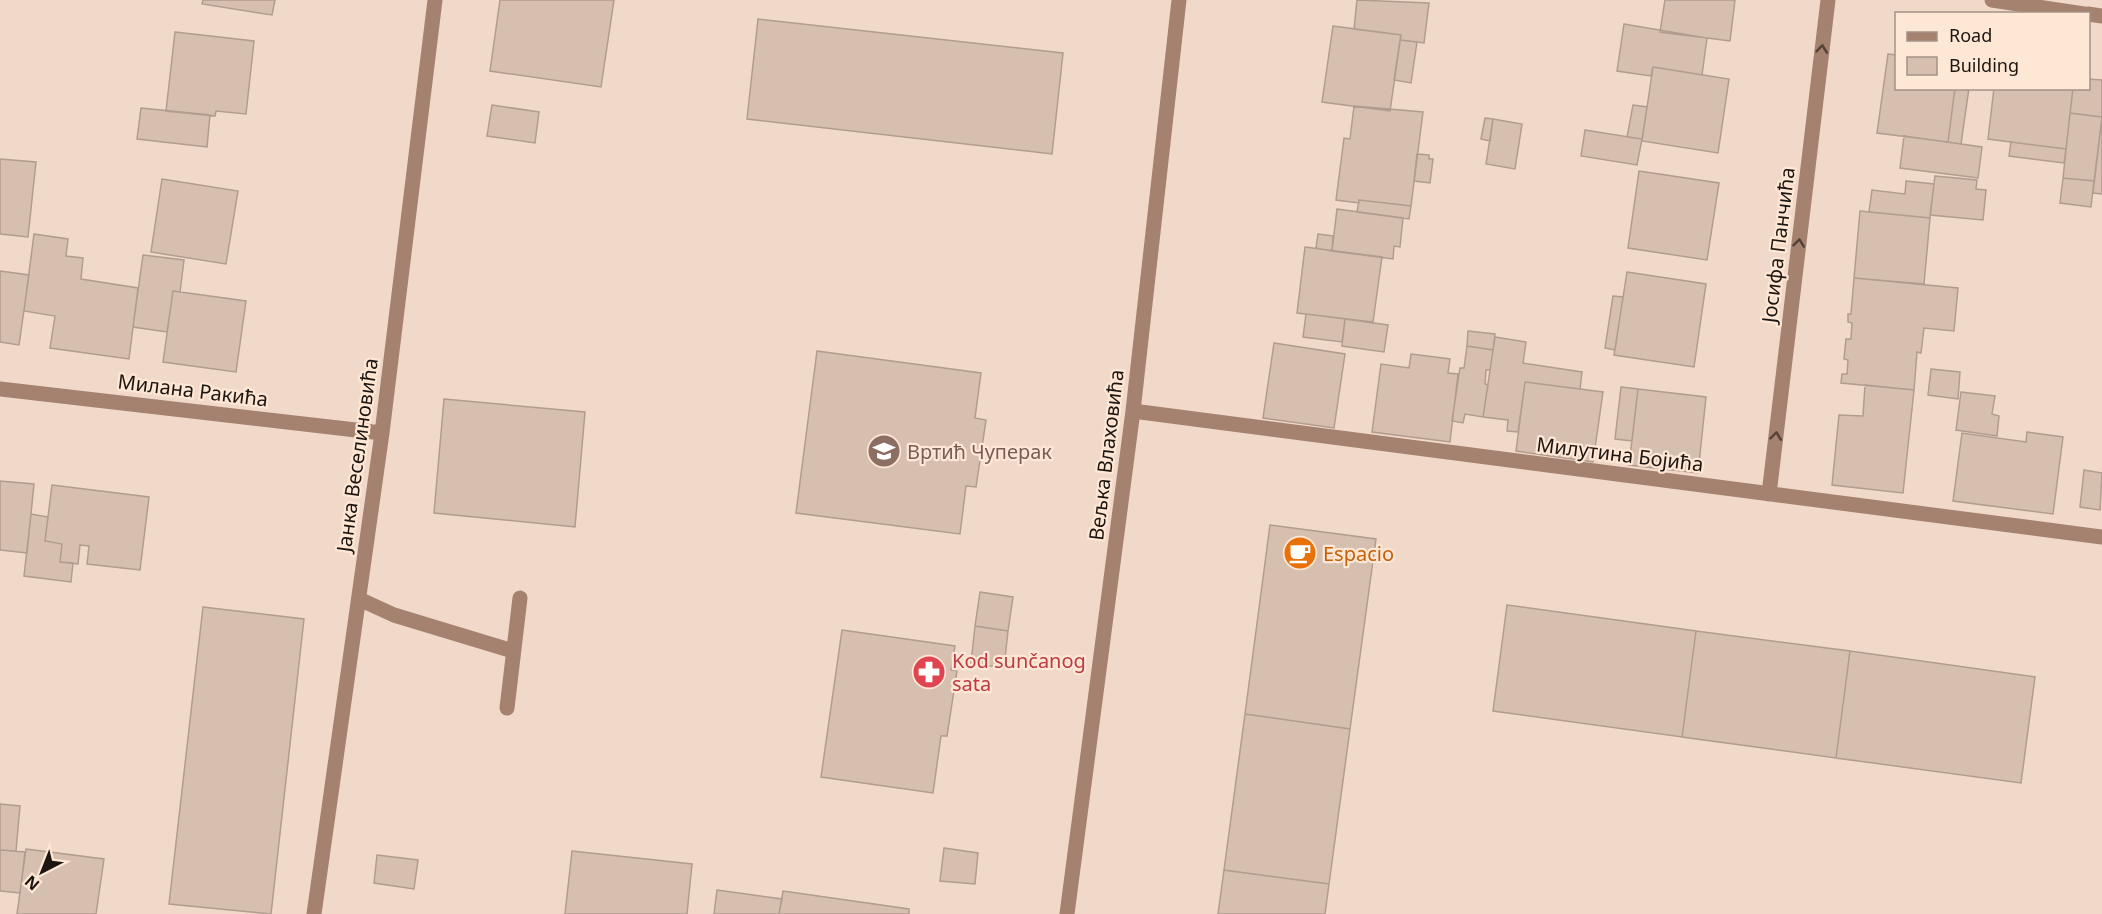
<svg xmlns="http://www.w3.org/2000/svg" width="2102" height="914" font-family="'Noto Sans',sans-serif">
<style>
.building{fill:#d6bfaf;stroke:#b29c8d;stroke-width:1.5}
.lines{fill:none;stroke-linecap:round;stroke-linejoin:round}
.service{stroke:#a58270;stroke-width:15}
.minor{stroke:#a58270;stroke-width:15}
.oneway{stroke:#534136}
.labels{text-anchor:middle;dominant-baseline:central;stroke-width:4.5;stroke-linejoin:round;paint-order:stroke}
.street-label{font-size:20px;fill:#1d150f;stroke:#ffe7d6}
.education-label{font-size:20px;fill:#785e54;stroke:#ffe7d6;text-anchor:start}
.food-label{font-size:20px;fill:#c56008;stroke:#ffe7d6;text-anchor:start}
.health-label{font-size:20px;fill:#be3a42;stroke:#ffe7d6;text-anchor:start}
</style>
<rect width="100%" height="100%" fill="#f1d9c9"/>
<path class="building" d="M203,0H275L272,15L202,4Z
M500,0H614L601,87L490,71Z
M1357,0L1429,3L1424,43L1400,40L1401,35L1354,29Z
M1665,0H1735L1730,41L1660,32Z
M758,19L1063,53L1052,154L747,119Z
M1624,24L1707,38L1702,75L1653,67L1651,76L1617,71Z
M1333,26L1401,35L1390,111L1322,102Z
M175,32L254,41L246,114L216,111L215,116L166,111Z
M1400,40L1417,42L1411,83L1394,80Z
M1888,54L1896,55V88H1955L1948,142L1877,133Z
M1653,67L1729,79L1718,153L1642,141Z
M2088,79L2102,80V117L2070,113L2073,88H2088Z
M1955,88H1969L1961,144L1948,142Z
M1994,88H2073L2066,149L1988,139Z
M492,105L539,112L535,143L487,136Z
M1633,105L1647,107L1642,139L1627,137Z
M1354,106L1423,112L1411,206L1359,200V203L1336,200L1344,138L1350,139Z
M141,108L210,115L207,147L137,139Z
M2070,113L2102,117L2094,181L2063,178Z
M2102,117V194L2093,193Z
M1485,118L1493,119L1490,141L1481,139Z
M1493,119L1522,124L1515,169L1486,164Z
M1585,130L1642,139L1637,165L1581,156Z
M1904,136L1982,147L1978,178L1900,168Z
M2011,142L2066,149L2064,163L2009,156Z
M1417,154L1429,155V159H1433L1430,183L1414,181Z
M0,159L36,162L28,237L0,234Z
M1639,171L1719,183L1707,260L1628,248Z
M1935,176L1977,180L1976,189L1986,190L1983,220L1930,215Z
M2063,178L2094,181L2091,207L2060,203Z
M162,179L238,191L226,264L151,252Z
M1906,181L1934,184L1930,218L1869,212L1872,190L1905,194Z
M1359,200L1411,206L1409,219L1357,212Z
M1337,209L1403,218L1400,247L1394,246L1393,259L1332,251Z
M1860,211L1930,218L1924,284L1854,278Z
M34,234L68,239L66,256L83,258L81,279L138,288L129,359L50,348L55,316L24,311Z
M1318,234L1333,236L1332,251L1316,248Z
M1305,247L1382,257L1373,322L1297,313Z
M143,255L184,260L180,292L173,291L167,332L133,327Z
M0,271L29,275L19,345L0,342Z
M1627,272L1706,284L1694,367L1614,355Z
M1854,278L1958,288L1954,331L1924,328L1921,353L1917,352L1914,390L1841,383L1842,374H1847L1848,360L1844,359L1846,339H1851L1852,323L1848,322V314H1851Z
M173,291L246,301L236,372L163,362Z
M1613,296L1623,297L1615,350L1605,348Z
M1306,314L1345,319L1342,342L1303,337Z
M1345,319L1388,325L1384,352L1342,346Z
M1468,331L1495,334L1493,350L1467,346Z
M1495,337L1526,342L1523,363L1582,372L1580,389L1525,382L1518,432L1507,431L1508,420L1483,417Z
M1274,343L1345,354L1334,428L1263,418Z
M1467,346L1493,350L1490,370H1486L1485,384L1488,385L1483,417L1465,414L1463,423L1452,421L1460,368H1464Z
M817,351L981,373L975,418L986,420L976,487L966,486L960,534L796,513Z
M1411,354L1450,359L1448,373L1458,374L1450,442L1372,432L1381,364L1409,368Z
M1931,369L1960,372L1958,399L1928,395Z
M1525,382L1603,392L1593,462L1516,451Z
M1865,385L1914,390L1903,493L1832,485L1839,415L1863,416Z
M1621,387L1638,389L1632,441L1615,439Z
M1638,389L1706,397L1698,473L1629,465Z
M1961,392L1995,396L1992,414L1999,416L1997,436L1956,430Z
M444,399L585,412L575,527L434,513Z
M2027,432L2063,437L2053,514L1953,501L1962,433L2026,442Z
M2084,470L2102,473L2100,510L2080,507Z
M0,481L34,484L27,553L0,550Z
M52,485L149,497L140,570L87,564L89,546L80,545L78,564L60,562L62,544L45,541Z
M31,514L48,517L45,541L62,544L60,562L73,563L71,582L24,576Z
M1270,525L1376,539L1350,729L1245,714Z
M980,592L1013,597L1008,631L975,626Z
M1507,605L1696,631L1682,737L1493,711Z
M203,607L304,619L271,914L169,904Z
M975,626L1008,631L1004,668L971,663Z
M842,630L955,646L951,670L957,671L947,736H941L933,793L821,777Z
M1696,631L1850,651L1836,758L1682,737Z
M1850,651L2035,677L2021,783L1836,758Z
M1245,714L1350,729L1329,884L1224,870Z
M0,804L20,806L16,851L0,850Z
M944,848L978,853L975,884L940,881Z
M26,849L104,859L96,914H17Z
M0,850L25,852L20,893L0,891Z
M572,851L692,864L687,914H565Z
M377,855L418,860L414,889L374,883Z
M1224,870L1329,884L1325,914H1218Z
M717,890L782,899L779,914H714Z
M783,891L909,909V914H779Z"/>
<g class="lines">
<path class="service" d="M359,599L394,615L513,651
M507,708L520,598"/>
<path class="minor" d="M1992,0L2084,14
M2088,14L2102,16
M0,389L382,433
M1133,411L2102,537
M1769,494L1828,0
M314,914L382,433L435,0
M1067,914L1133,411L1179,0"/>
</g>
<defs><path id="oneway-chevron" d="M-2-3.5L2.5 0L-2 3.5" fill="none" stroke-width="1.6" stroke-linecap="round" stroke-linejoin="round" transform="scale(1.5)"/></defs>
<g class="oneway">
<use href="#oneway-chevron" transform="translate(1822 49) rotate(-83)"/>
<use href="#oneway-chevron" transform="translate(1799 243) rotate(-83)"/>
<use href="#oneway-chevron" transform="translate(1776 436) rotate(-83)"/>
</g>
<defs>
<g id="school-disc" transform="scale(1.725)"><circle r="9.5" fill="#8d6e63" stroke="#ffe7d6"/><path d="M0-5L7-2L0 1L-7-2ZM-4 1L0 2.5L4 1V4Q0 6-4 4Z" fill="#fff"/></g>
<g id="cafe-disc" transform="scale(1.725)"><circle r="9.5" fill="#e8710a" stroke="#ffe7d6"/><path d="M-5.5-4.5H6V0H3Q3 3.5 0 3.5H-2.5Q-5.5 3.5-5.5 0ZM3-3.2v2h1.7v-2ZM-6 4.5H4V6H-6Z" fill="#fff"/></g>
<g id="pharmacy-disc" transform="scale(1.725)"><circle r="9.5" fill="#e0444e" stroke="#ffe7d6"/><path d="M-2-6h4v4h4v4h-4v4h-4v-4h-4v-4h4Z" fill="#fff"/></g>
</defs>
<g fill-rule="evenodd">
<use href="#school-disc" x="884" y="451"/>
<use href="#cafe-disc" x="1300" y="553"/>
<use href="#pharmacy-disc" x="929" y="672"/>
</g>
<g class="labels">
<g class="street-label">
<text transform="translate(1778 245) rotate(-83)">Јосифа Панчића</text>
<text transform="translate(193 390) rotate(7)">Милана Ракића</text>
<text transform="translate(1620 454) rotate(7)">Милутина Бојића</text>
<text transform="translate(357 455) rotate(-82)">Јанка Веселиновића</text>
<text transform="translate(1106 455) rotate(-83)">Вељка Влаховића</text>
</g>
<g class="education-label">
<text x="907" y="451">Вртић Чуперак</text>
</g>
<g class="food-label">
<text x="1323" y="553">Espacio</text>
</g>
<g class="health-label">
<text x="952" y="660">Kod sunčanog<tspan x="952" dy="23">sata</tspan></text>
</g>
</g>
<rect x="1895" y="12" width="195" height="78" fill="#ffe7d6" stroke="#a59386" stroke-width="1.5"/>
<rect x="1907" y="32" width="30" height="9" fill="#a58270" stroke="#a59386" stroke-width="1.5"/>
<text x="1949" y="42" font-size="18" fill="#1d150f">Road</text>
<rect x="1907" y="57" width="30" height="18" fill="#d6bfaf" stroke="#a59386" stroke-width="1.5"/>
<text x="1949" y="72" font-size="18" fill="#1d150f">Building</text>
<g transform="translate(42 872) rotate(222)" stroke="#ffe7d6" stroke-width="4.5" paint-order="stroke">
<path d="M0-4.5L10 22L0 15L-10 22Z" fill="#1d150f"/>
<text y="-9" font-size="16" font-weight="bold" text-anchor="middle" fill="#1d150f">N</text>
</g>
</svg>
